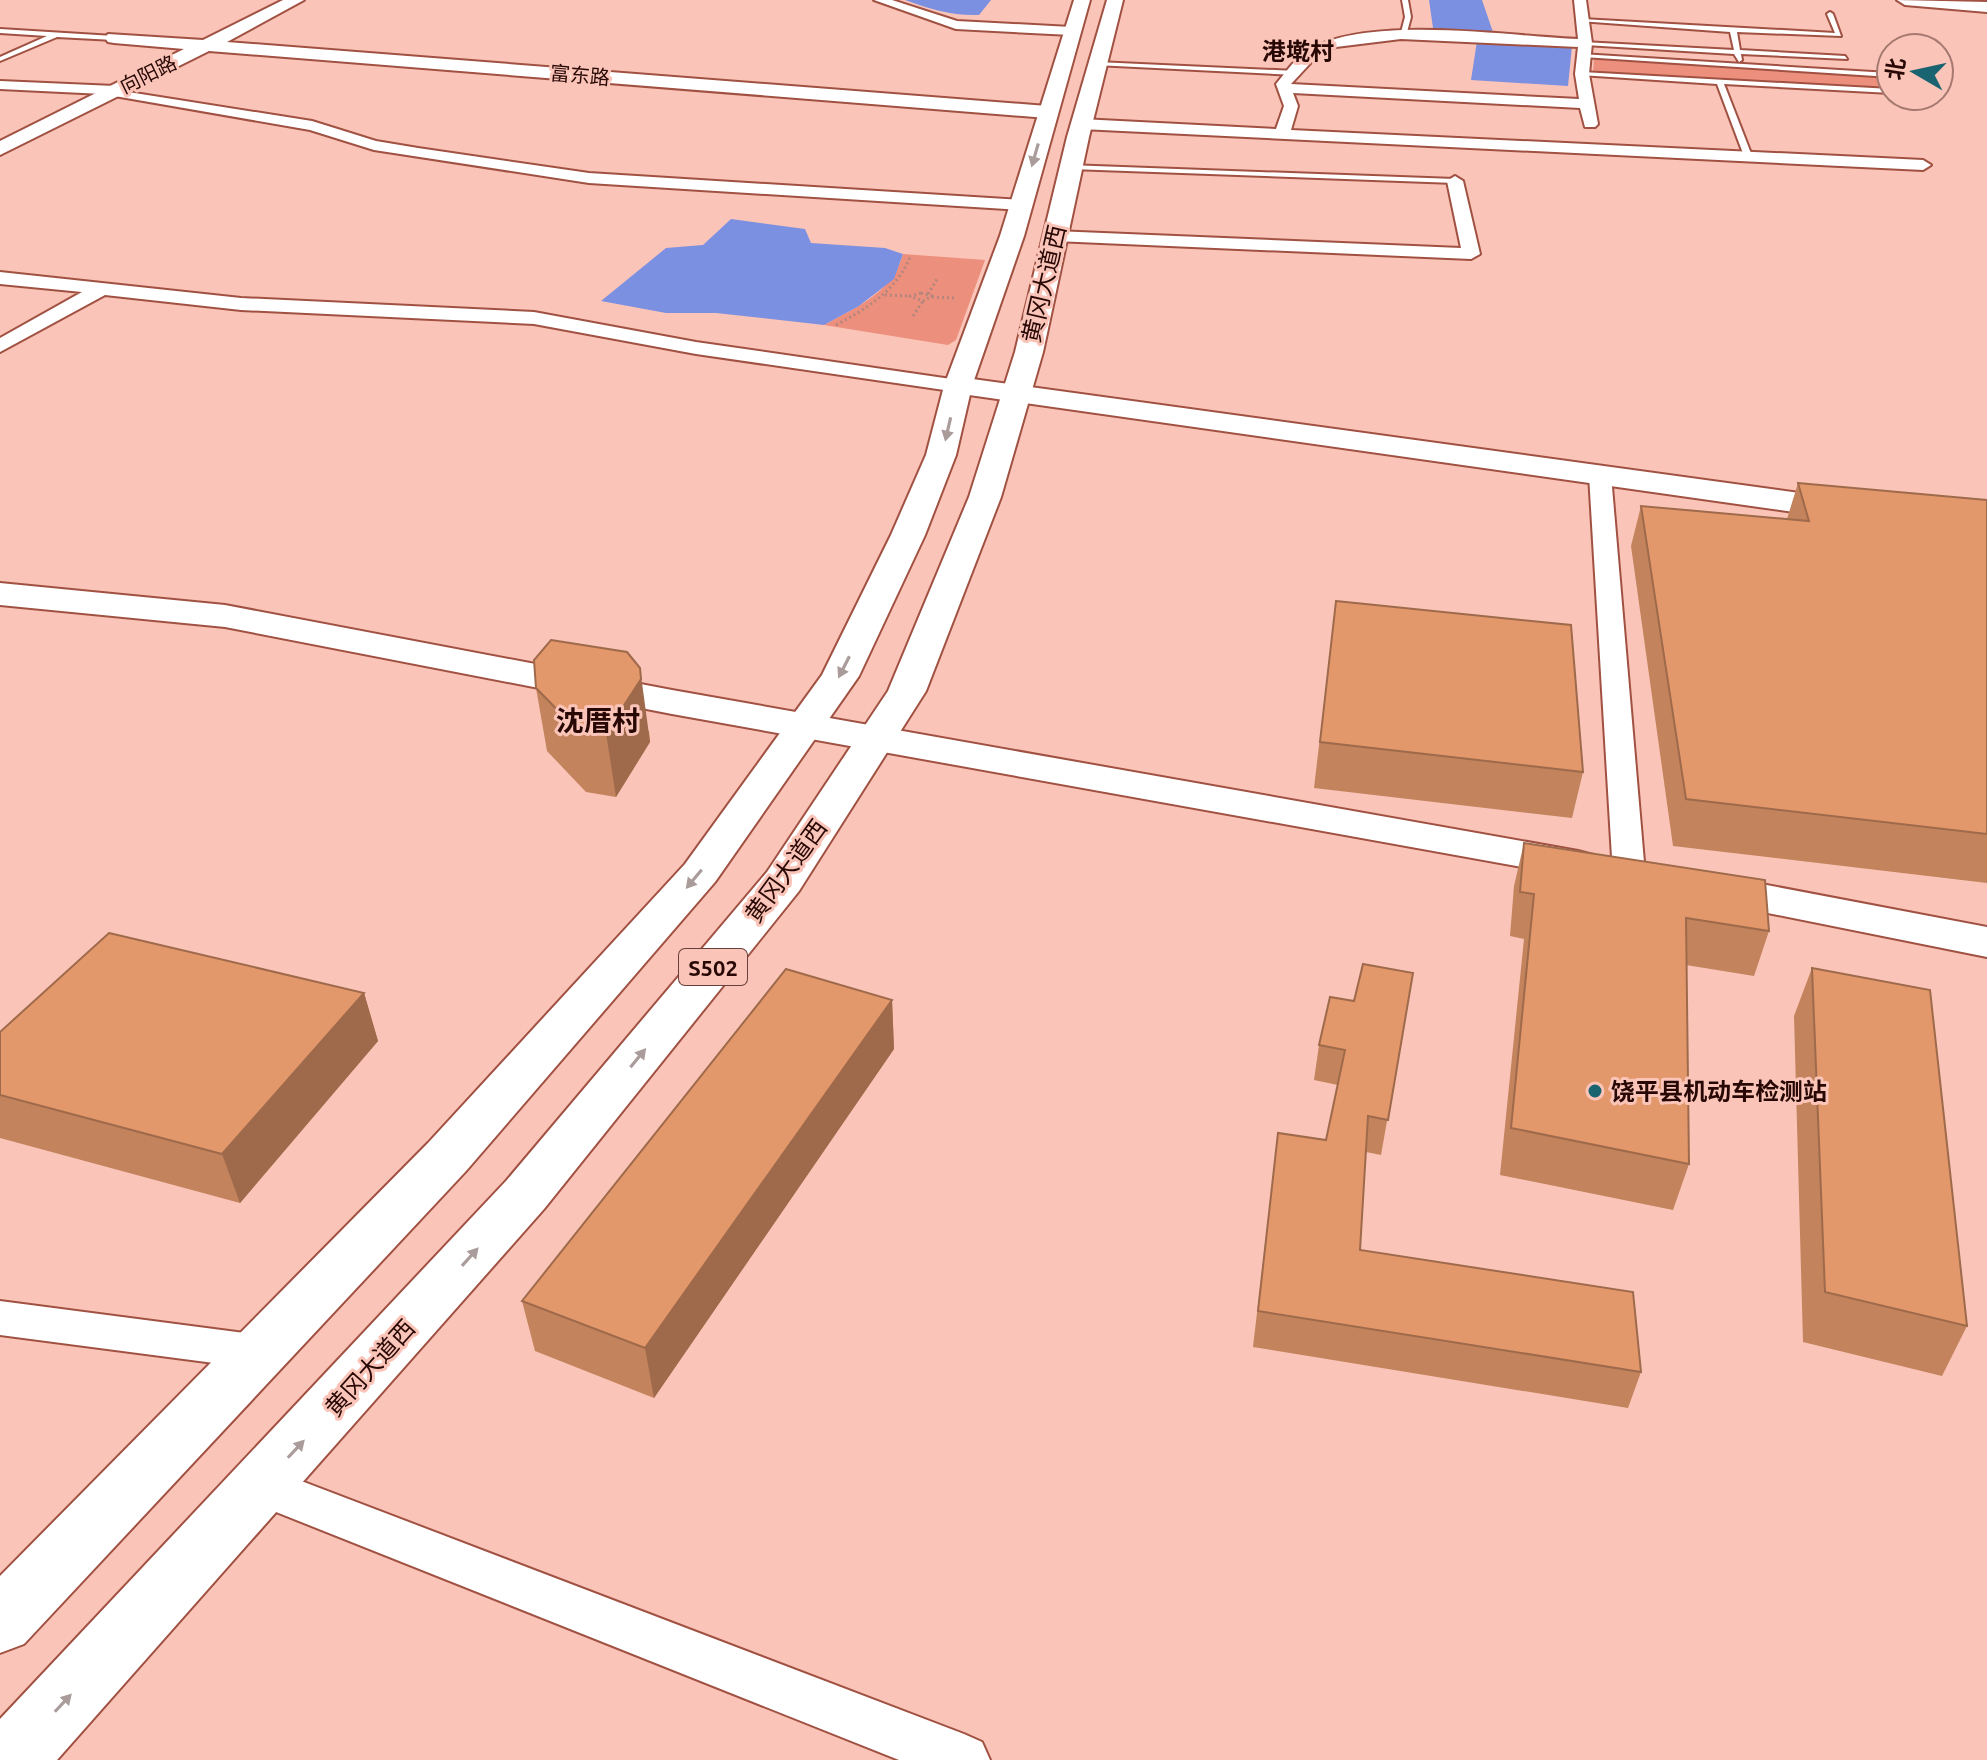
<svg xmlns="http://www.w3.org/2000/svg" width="1987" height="1760" font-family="Ubuntu,'Noto Sans SC',sans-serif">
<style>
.green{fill:#ec8f7d}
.water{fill:#7c90e1}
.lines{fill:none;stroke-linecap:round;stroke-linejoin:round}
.lane-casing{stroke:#a05142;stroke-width:4}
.street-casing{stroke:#a05142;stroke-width:4}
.secondary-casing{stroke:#a05142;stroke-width:4}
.primary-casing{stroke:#a05142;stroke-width:4}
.path{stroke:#b4867d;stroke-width:3;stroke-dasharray:2 3;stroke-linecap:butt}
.lane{fill:#fff;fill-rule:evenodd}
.street{fill:#fff;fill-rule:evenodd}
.secondary{fill:#fff;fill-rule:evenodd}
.primary{fill:#fff;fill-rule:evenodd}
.wall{fill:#c3835c}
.shaded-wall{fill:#9f6a4b}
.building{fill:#e3986b;stroke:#9f6a4b;stroke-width:2}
.oneway{fill:#a99c9b}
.poi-dot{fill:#1a6471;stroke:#fac4b8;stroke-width:3}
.labels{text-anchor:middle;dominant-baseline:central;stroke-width:6;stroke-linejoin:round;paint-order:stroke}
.far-street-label{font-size:20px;fill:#270804;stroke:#fac4b8}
.shield{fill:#fac4b8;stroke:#66403a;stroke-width:2}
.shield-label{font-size:22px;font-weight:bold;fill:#270804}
.far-quarter-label{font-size:24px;font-weight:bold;fill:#270804;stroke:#fac4b8}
.street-label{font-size:24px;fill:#270804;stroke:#fac4b8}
.poi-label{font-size:24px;font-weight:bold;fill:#270804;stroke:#fac4b8;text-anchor:start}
.quarter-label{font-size:28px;font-weight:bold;fill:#270804;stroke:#fac4b8}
</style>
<rect width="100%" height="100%" fill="#fac4b8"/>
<path class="green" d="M1594,58L1882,76L1889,90L1593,73Z
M903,254L985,260L956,340L948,345L824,325C857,307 893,292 903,254Z"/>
<path class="water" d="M905,0H991L979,15C952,16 930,9 905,0Z
M1429,0H1482L1495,38L1434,35Z
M1477,41L1572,46L1568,86L1471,80Z
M731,219L805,229L811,243L885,248L903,254L894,279L859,306L824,325L716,313H666L601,301L666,248L703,245Z"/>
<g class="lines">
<g class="lane-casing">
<path id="lane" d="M1402,0H1408L1411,17L1406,36L1403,38L1400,36L1405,17Z
M1830,12L1833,14L1841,36L1737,32L1740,50L1845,56L1847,59L1741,54L1742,60L1739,62L1734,54L1585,45L1583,42L1734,50L1730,32L1579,21L1582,19L1835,33L1827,14Z
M0,29L114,36L117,38L114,40L57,37L0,61V57L47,36L0,33Z
M1581,54L1889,73L1891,77L1583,57Z
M1097,62L1296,71L1299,73L1296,75L1095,65Z
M1582,72L1891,89V93L1724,84L1752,156L1748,158L1744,156L1717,84L1580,75Z
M1068,165L1455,179L1459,181L1455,183L1071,169Z"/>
</g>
<g class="street-casing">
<path id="street" d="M874,0H892L957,21L1071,27L1077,31L1071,35L956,29Z
M1574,0H1586L1592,43L1589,74L1598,124L1595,127H1585L1580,108L1293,93L1298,106L1291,130L1923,160L1931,165L1923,170L1081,129L1073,124L1081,119L1276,129L1284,106L1276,84C1285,73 1297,56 1310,49C1371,15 1508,36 1578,39ZM1401,39L1578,47L1575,74L1579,99L1291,84L1317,56L1336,47Z
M0,81L115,86L122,91L312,121L376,141L418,148L589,173L1021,200L1029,205L1021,210L589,183L374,150L310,130L103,94L0,89Z
M1455,176L1463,181L1480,254L1471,259L1055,241L1046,236L1055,231L1461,248L1447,181Z
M0,272L241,298L534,312L696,342L958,380L968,386L958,392L696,354L534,324L241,310L105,295L0,352V338L82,292L0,284Z
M1600,468L1608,470L1611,475L1645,874L1640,881L1629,884L1618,881L1613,874L1589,475L1592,470Z
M0,1301L260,1335L275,1340L281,1352L275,1364L260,1369L0,1335Z
M262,1466L964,1734L982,1742L990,1760H899L246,1500L239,1486L246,1472Z"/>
</g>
<g class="secondary-casing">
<path id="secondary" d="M283,0H304L227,42L1047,106L1057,112L1047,118L209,51L0,155V141L184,49L114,43L108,42L105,38L108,34L203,40Z
M1897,0L1987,2V12L1905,5Z
M958,377L1850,500L1862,503L1866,510L1862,517L1850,520L948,392L944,386L948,380Z
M0,583L225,605L672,690L1578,851L1593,855L1600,864L1593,873L1578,877L672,714L225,627L0,605Z
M1709,874L1987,927V957L1693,898L1687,888L1693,878Z"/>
</g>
<g class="primary-casing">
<path id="primary" d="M1074,0H1090L1024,236L972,386L956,455L925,535L859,676L715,882L466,1171L24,1644L0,1653V1576L428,1143L685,864L822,675L891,535L926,455L944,386L1000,236Z
M1107,0H1123L1089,137L1043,352L1001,497L926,691L799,891L544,1209L57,1760H0V1719L506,1181L767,872L888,691L969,497L1015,352L1067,137Z"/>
</g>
<path class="path" d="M921,293L932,296L923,301L910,296Z
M928,294L937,279
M885,295L910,296
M932,297L955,298
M913,316L923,301
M836,325C868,308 897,290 911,255"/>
<use href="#lane" class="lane"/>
<use href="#street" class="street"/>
<use href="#secondary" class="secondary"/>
<use href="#primary" class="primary"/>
</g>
<path class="wall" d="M1798,483L1987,500V883L1673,846L1631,546L1641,506L1787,519Z
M1336,601L1583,772L1572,818L1314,788Z
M536,688L649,731L650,742L616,797L586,792L547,751Z
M1524,843L1769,931L1754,976L1686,965L1689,1164L1673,1210L1500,1175L1524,939L1510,936L1514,886Z
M1812,968L1967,1326L1942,1376L1803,1342L1794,1016Z
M1413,973L1381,1155L1366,1152L1360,1250L1641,1372L1628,1408L1253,1347L1278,1133L1326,1140L1338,1085L1314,1080L1319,1045L1354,1001Z
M364,993L378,1041L240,1203L0,1138V1032Z
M892,1000L894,1049L654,1398L535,1351L522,1301Z"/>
<path class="shaded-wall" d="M640,668L650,742L616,797L606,733Z
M364,993L378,1041L240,1203L222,1154Z
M892,1000L894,1049L654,1398L645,1348Z"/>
<path class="building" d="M1798,483L1987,500V834L1686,799L1641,506L1809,521Z
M1336,601L1571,625L1583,772L1320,742Z
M551,640L627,652L640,668L641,679L606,733L575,728L536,688L534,660Z
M1524,843L1765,880L1769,931L1686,918L1689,1164L1511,1128L1534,894L1520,892Z
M109,933L364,993L222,1154L0,1095V1032Z
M1363,964L1413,973L1388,1120L1368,1116L1360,1250L1633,1292L1641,1372L1258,1311L1278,1133L1326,1140L1345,1050L1319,1045L1330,997L1354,1001Z
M1812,968L1930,990L1967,1326L1825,1292Z
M786,969L892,1000L645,1348L522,1301Z"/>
<defs><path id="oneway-solid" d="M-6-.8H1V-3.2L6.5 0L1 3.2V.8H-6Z" transform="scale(2)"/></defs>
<g class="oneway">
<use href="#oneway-solid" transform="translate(1035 155) rotate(106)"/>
<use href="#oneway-solid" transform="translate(948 429) rotate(103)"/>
<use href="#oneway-solid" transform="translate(844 667) rotate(117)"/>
<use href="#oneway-solid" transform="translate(694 879) rotate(130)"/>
<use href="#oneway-solid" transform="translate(638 1058) rotate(-51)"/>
<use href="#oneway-solid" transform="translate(470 1257) rotate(-48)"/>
<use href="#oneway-solid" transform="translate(296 1449) rotate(-47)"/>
<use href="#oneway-solid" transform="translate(63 1703) rotate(-47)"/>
</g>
<circle class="poi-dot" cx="1595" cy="1091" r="8"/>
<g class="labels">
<g class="far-street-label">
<text transform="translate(148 74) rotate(-26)">向阳路</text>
<text transform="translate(580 75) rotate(5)">富东路</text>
</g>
<rect class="shield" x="679" y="949" width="68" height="36" rx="6"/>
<g class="shield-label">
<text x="713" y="967">S502</text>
</g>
<g class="far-quarter-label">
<text x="1298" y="51">港墘村</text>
</g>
<g class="street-label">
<text transform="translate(1044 284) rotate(-77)">黄冈大道西</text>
<text transform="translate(786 871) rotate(-54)">黄冈大道西</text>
<text transform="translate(370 1368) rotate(-48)">黄冈大道西</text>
</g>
<g class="poi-label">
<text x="1611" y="1091">饶平县机动车检测站</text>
</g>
<g class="quarter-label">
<text x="598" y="720">沈厝村</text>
</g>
</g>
<g transform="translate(1915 72) rotate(279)"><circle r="38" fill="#fac4b8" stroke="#a67970" stroke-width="2"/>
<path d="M0-6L14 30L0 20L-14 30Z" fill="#1a6471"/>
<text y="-12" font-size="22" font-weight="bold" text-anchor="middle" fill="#270804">北</text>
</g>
</svg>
